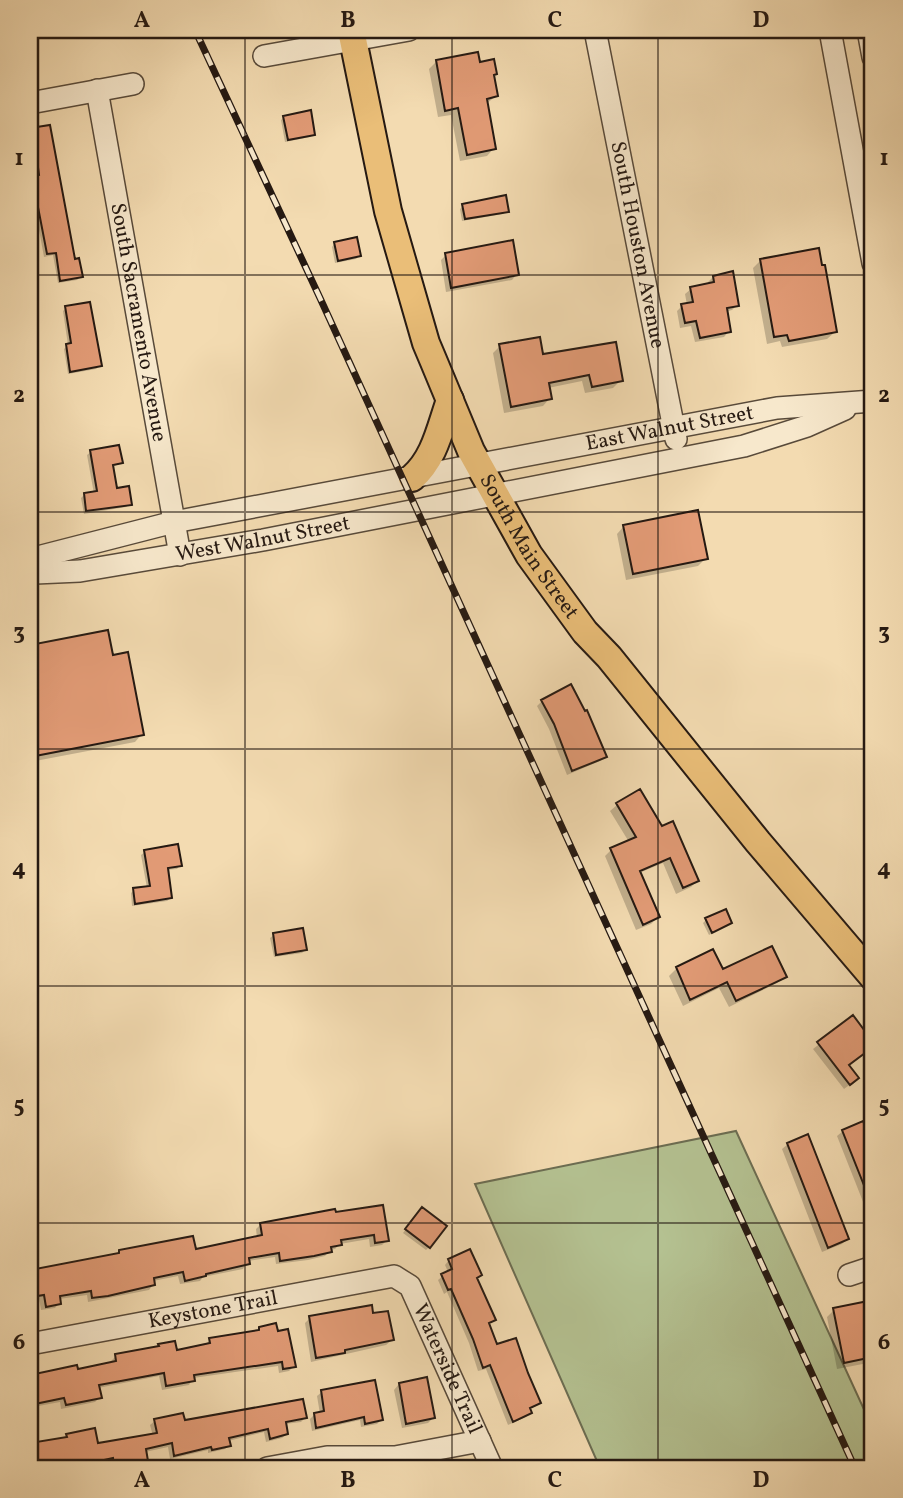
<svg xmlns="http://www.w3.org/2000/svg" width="903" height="1498" font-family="Vollkorn,serif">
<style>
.green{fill:#b4c191;stroke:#6c6d52;stroke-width:2}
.shadow{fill:#0003}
.building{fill:#e29b76;stroke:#251912;stroke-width:2}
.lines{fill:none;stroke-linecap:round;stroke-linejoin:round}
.minor-casing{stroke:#584a3a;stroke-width:24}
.major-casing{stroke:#251912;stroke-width:30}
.minor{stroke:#f7e8cc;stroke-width:21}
.major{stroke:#eabe78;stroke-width:26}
.rail-casing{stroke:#251912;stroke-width:7}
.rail{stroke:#f7e8cc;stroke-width:4.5;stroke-dasharray:13;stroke-linecap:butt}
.grid{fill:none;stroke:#251912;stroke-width:2;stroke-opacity:0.55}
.labels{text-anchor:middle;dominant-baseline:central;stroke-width:7;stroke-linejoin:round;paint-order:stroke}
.street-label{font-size:21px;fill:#251912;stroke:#f7e8cc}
.neatline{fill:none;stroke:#251912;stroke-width:2.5}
.grid-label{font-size:23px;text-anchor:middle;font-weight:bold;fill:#251912}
</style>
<rect width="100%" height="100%" fill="#f3dbb1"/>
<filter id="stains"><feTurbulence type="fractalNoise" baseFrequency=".00286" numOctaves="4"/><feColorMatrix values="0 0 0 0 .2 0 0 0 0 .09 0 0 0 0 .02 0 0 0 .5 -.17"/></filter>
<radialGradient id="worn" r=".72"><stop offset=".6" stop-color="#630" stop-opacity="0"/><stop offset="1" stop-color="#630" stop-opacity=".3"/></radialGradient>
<path class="green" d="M736,1131L873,1429V1468H600L475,1184Z"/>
<path class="shadow" d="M437,61L478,64L495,74L492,77L496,96L486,104L494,148L487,156L460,161L451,115L438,117L429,69Z
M284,117L314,134L310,137L285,142L281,120Z
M48,127L73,261L81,277L77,280L58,283L53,255L44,257L30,181L37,178L33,154L30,155V130Z
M463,206L507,211L503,214L462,221L460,209Z
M335,243L359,256L356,259L335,263L332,247Z
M446,255L517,274L512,280L446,292L441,260Z
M760,261L835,332L827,339L782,347L780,341L767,344L753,268Z
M713,277L737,305L732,310L725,312L729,331L724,337L695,342L691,326L680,328L677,311L682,306L687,305L685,294L691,289L709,285L708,282Z
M66,308L100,366L96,369L68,374L64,349L68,345L63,311Z
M500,346L542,356L621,380L613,388L585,393L582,381L548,388L550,398L543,406L504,413L493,353Z
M91,452L121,463L112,467L116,490L130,504L126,507L84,514L81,498L84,495L94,494L87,455Z
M624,526L706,558L698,566L626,580L617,534Z
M107,632L112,657L142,734L135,742L30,762V647Z
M542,701L605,756L600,761L567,775L549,729L537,706Z
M617,805L661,828L697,881L691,887L676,894L663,863L639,873L658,917L651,924L636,930L605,856L611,850L629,842L610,811Z
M145,852L180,865L177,869L166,870L171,898L167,901L132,906L131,893L134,890L147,888L141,855Z
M706,920L730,923L709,935L703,923Z
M274,935L305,950L302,953L274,957L270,938Z
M712,952L722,971L785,976L777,983L729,1007L719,988L683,1006L669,976L677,968Z
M853,1018L873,1045L847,1066L852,1083L844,1089L813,1049Z
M862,1123L873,1152V1227L837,1136L843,1131Z
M788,1144L847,1239L842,1244L822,1252L782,1149Z
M333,1211L387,1240L382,1245L370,1247L369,1239L340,1244L335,1249L330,1250L325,1256L308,1260L276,1264L275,1257L248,1261L243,1269L203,1277L200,1281L180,1284L178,1276L153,1281V1285L149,1290L88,1302L87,1295L59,1299V1303L55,1308L41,1310L39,1298L30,1300V1271L116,1256L120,1252L194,1251L257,1238L256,1229L261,1224Z
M419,1212L429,1247L426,1250L403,1233Z
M449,1260L480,1275L476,1279L494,1320L489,1324L495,1346L539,1402L529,1409L530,1413L526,1417L508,1425L486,1369L478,1371L469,1343L447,1292L444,1294L438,1280L448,1272L445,1265Z
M873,1302V1362L837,1369L827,1317L834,1310Z
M372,1315L392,1340L386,1345L311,1362L305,1323L310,1318Z
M259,1328L294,1366L289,1371L279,1373L278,1366L193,1378L189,1385L162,1390L159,1376L98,1388L100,1397L95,1402L61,1409L60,1402L33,1407L30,1413V1377L75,1367L76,1371L112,1364L111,1361L116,1356L175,1352L206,1344L210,1340L255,1333Z
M399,1384L433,1418L428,1423L402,1428L394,1390Z
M322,1392L381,1420L377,1424L361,1427L360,1420L312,1431L310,1419L314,1415L320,1414L317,1396Z
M305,1418L301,1422L285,1424L287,1434L282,1438L266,1442L264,1432L228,1441L229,1445L225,1449L208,1453V1450L170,1459L168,1447L145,1452L146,1460L142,1464L117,1468H110L109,1461L85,1466V1468H30V1445L63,1439L67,1436L96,1445L153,1436L150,1425L155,1421L184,1422Z"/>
<path class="building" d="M478,52L480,62L494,59L497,74L494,75L498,96L487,99L496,149L467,155L458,108L445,111L436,60Z
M311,110L315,135L288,140L283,116Z
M50,125L75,259L79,258L83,277L60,281L56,253L47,254L32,176L39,175L36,152L30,153V128Z
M506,195L509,212L465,219L462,204Z
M357,237L361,256L338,261L334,242Z
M513,240L519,275L451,288L445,253Z
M819,248L822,265H825L837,332L789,341L787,335L774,337L760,259Z
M733,271L739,306L727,308L731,332L700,338L696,321L685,323L681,304L693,302L690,287L714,282L713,276Z
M90,302L102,366L70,372L66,344L71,343L65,306Z
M540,337L543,354L616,342L623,381L592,387L589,375L549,383L552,399L511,407L499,344Z
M119,445L123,463L113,465L117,488L129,486L132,505L86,511L84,493L97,491L90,450Z
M698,510L708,559L633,574L623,525Z
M108,630L113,655L128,652L144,735L30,757V645Z
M571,684L585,711L587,710L607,757L572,771L554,724L541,700Z
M640,789L662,826L673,821L699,881L683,888L670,858L640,871L660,917L643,925L610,848L636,837L616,803Z
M178,844L182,866L168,868L172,898L135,904L133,888L150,886L144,850Z
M726,909L732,923L712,933L705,918Z
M303,928L307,950L276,955L273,933Z
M772,946L787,977L736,1001L727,982L690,1000L676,967L713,949L723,969Z
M853,1015L873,1042V1047L849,1065L859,1078L850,1085L817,1042Z
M863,1121L873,1147V1208L842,1130Z
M808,1134L849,1239L828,1248L787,1143Z
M383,1205L389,1241L375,1243L374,1235L341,1240L342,1245L331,1247L332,1252L314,1256L280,1261L279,1253L249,1258L250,1264L206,1274V1276L185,1281L183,1272L154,1278L155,1285L108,1296L92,1298L91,1291L60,1296L61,1304L46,1307L44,1295L31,1297L30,1270L119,1253V1250L193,1236L196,1249L262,1235L260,1223L335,1209L336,1212Z
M422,1207L447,1226L430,1248L405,1229Z
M470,1249L482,1275L477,1278L496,1320L489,1323L497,1344L516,1338L528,1373L541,1403L530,1408L532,1413L513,1422L490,1365L483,1368L473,1339L451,1289L448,1290L441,1274L452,1269L448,1259Z
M873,1300V1357L844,1363L833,1308Z
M372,1305L373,1313L388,1311L394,1340L345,1350V1353L316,1358L309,1316Z
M276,1323L278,1331L288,1329L296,1367L283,1369L282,1362L194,1375L195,1381L166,1386L164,1373L99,1385L102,1398L66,1405L64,1398L30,1405V1375L77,1365L78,1369L116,1361L115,1354L159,1346L158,1344L175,1341L177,1350L210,1343L209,1338L259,1330V1327Z
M427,1377L435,1418L406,1424L399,1383Z
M375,1380L383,1420L365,1424L364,1417L316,1428L314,1413L324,1411L321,1390Z
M303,1399L307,1418L286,1422L288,1434L270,1439L268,1429L229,1438L231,1446L212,1450L211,1447L174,1456L172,1443L146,1449L148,1461L114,1466L113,1458L86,1464L87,1468H30V1443L67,1437L66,1434L95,1428L98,1443L157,1433L154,1419L183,1413L185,1420Z"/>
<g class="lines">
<g class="minor-casing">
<g id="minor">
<path id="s1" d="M595,30L676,439"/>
<path d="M830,30L873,263"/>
<path d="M868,30L873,57"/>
<path d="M264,56L409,30"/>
<path id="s2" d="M97,90L180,555"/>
<path d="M30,103L133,84"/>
<path id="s3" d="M30,559L174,522L777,408L873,401"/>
<path id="s4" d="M30,571L35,573L80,571L263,540L744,446L807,426L845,409"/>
<path d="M849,1275L873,1267"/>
<path id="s5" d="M30,1344L394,1276L410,1286L492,1468"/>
<path d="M267,1468L327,1457H395L480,1441"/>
</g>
</g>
<g class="major-casing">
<g id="major">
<path id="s6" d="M351,30L388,211L426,343L434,362L471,451L529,555L585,632L609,657L758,842L873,977"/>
<path d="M412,478C435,458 440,428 450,400"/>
</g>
</g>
<use href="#minor" class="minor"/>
<use href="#major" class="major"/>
<g class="rail-casing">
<path id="rail" d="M195,30L320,298L855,1468"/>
</g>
<use href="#rail" class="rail"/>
</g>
<path class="grid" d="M245,30V1468M452,30V1468M658,30V1468M30,275H873M30,512H873M30,749H873M30,986H873M30,1223H873"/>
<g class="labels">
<g class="street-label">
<text stroke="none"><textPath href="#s1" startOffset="219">South Houston Avenue</textPath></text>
<text stroke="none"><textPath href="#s2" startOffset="236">South Sacramento Avenue</textPath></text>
<text stroke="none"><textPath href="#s3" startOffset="653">East Walnut Street</textPath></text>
<text stroke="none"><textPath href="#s4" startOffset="236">West Walnut Street</textPath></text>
<text stroke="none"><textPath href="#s6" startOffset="551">South Main Street</textPath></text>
<text stroke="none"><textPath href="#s5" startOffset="186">Keystone Trail</textPath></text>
<text stroke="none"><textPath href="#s5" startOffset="480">Waterside Trail</textPath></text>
</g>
</g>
<rect width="903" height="1498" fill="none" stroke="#f3dbb1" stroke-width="77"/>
<rect x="38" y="38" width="826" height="1422" class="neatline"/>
<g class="grid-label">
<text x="142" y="27">A</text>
<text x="348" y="27">B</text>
<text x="555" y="27">C</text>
<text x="761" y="27">D</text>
<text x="19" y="165">1</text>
<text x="884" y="165">1</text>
<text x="19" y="402">2</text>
<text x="884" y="402">2</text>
<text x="19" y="639">3</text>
<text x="884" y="639">3</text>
<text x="19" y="875">4</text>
<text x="884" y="875">4</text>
<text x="19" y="1112">5</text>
<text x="884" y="1112">5</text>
<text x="19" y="1349">6</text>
<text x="884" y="1349">6</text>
<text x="142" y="1487">A</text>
<text x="348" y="1487">B</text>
<text x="555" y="1487">C</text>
<text x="761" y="1487">D</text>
</g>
<rect width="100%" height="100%" filter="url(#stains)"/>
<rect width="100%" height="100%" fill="url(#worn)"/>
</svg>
